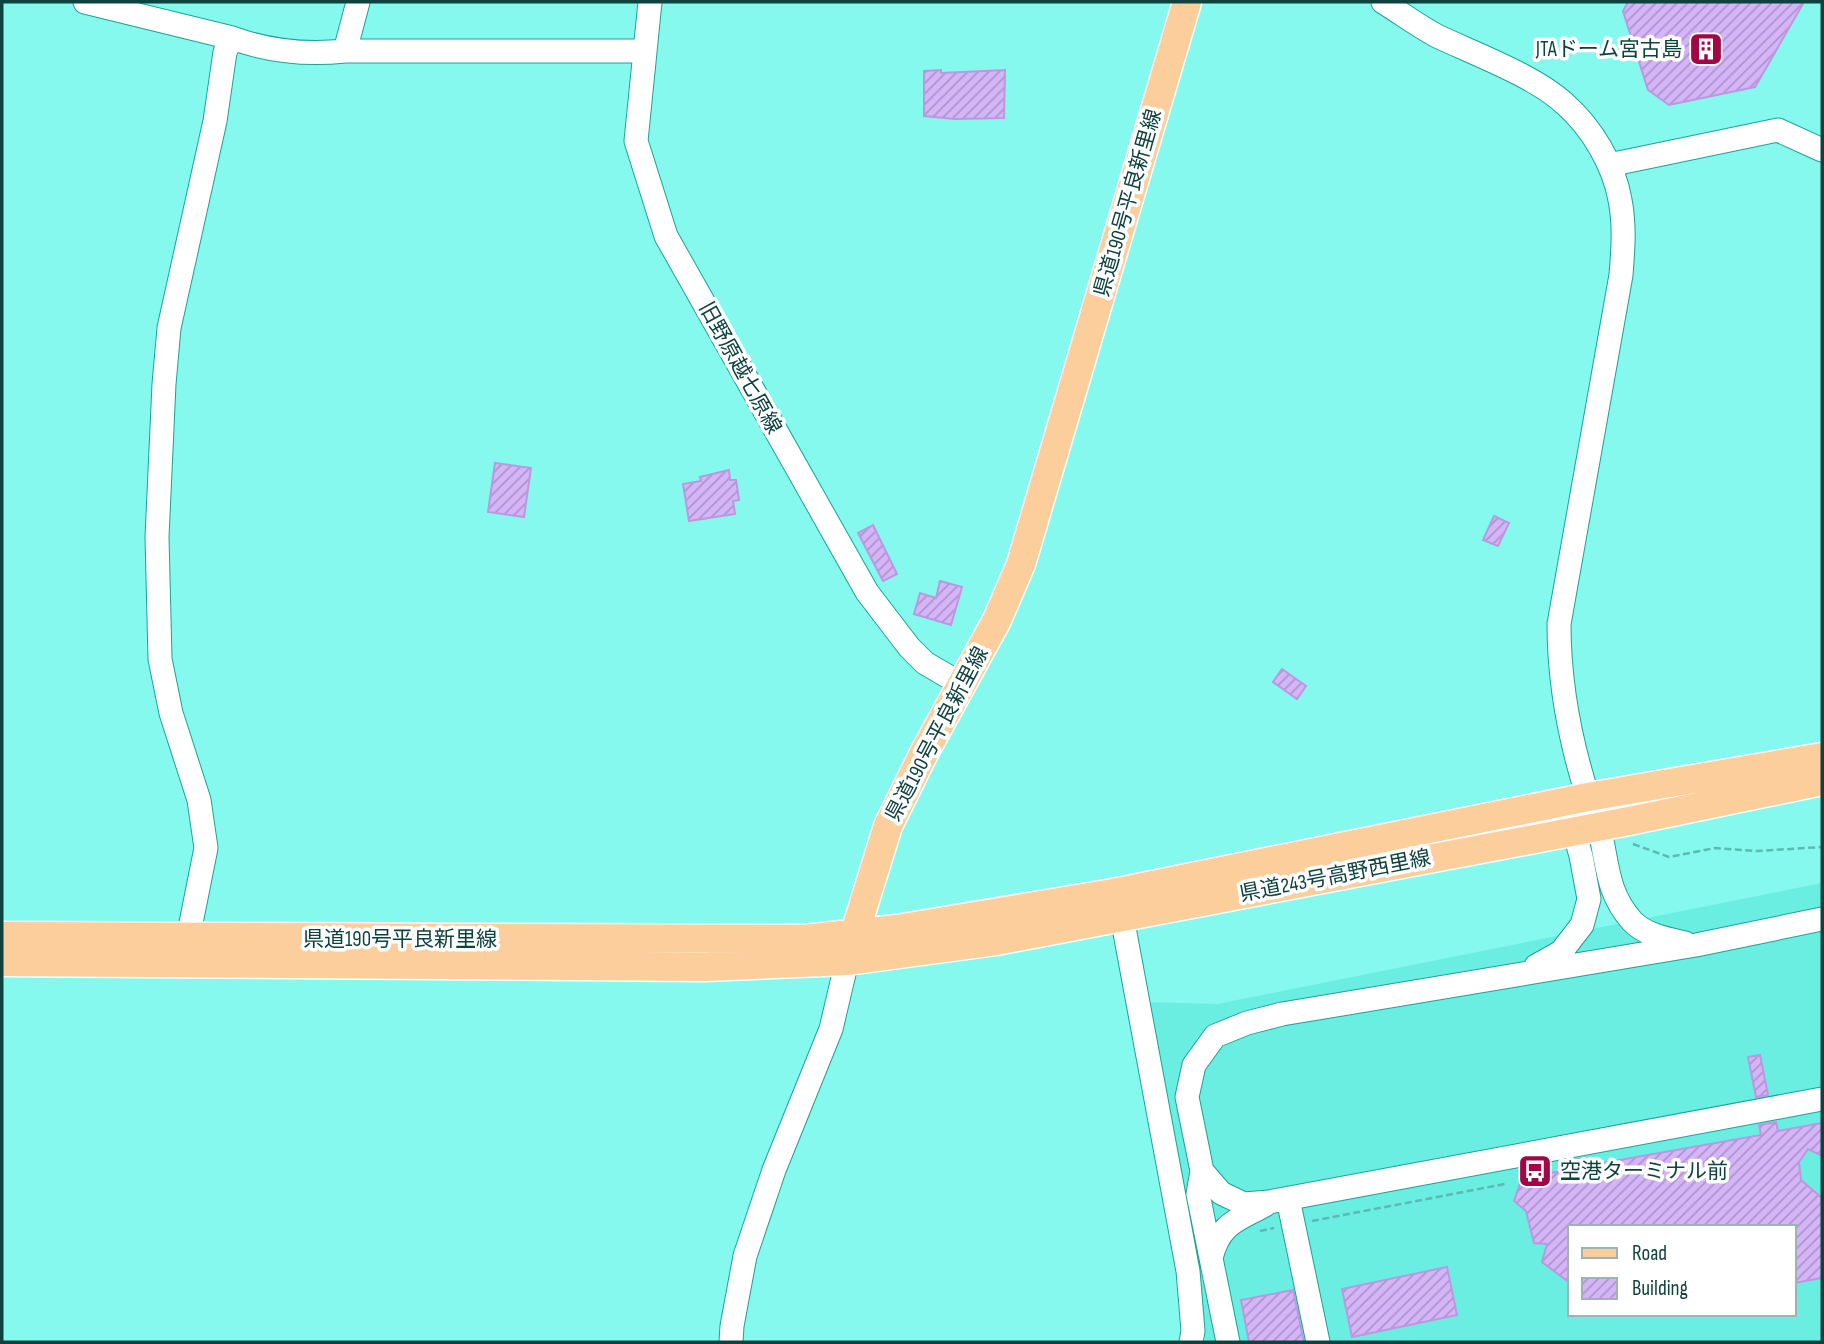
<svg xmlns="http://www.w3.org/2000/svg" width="1824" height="1344" font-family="'Sofia Sans Condensed','Noto Sans JP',sans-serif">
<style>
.built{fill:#6aeee1;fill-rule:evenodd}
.building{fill:url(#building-hatch);stroke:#bc98e0;stroke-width:2}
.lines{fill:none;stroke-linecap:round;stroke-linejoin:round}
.minor-casing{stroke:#1ba298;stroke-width:25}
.major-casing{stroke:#fff;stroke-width:31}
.path{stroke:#5cbab1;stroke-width:2.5;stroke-dasharray:7 3.5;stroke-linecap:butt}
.minor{stroke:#fff;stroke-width:23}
.major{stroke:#fbce9c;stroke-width:28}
.labels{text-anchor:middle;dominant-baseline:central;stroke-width:7;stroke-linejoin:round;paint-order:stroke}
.poi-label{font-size:21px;fill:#0e423e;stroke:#fff;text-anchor:end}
.street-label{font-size:21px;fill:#0e423e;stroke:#fff}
</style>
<defs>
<pattern id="building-hatch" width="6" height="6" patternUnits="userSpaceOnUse" patternTransform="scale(1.75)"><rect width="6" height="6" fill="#d5b5f8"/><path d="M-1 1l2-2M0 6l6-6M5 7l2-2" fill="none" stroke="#ab95ca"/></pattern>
</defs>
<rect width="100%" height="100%" fill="#85f9ed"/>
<path class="built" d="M1822,883V1342H1206L1147,1002L1217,1004ZM1570,1227H1794V1314H1570Z"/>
<path class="building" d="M1628,2H1804L1755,87L1669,105L1648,90L1623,11Z
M941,70V73L1005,70L1004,118L955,119L924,116V71Z
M495,463L531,468L524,517L488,512Z
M729,470L730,480H736L739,500L733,501L735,514L689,521L683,484L701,481L700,477Z
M1494,516L1509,523L1498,546L1483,540Z
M873,525L897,574L883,581L858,533Z
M940,581L962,587L951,625L914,614L920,593L936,598Z
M1282,669L1306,686L1297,699L1273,682Z
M1760,1055L1768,1095L1756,1097L1748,1057Z
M1776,1122L1778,1131L1822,1123V1156L1808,1149L1799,1162L1801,1180L1822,1198V1278L1794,1283V1227H1570V1283L1542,1262L1547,1244L1534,1243L1526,1211L1514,1201L1522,1178L1561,1171L1559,1162L1579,1159L1580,1167L1761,1135L1759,1125Z
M1447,1267L1457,1315L1352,1337L1342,1289Z
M1293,1290L1304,1342H1249L1241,1300Z"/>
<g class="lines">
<g class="minor-casing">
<path id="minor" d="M85,2L232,38C268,51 307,55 345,51H645
M650,2L636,141L666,236L867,592L909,647L925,663L961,684
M1383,2C1401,13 1418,26 1437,36C1475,54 1535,76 1565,104C1592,128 1614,165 1620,200C1625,225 1623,250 1621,275L1559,624C1559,682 1570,741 1588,797C1591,807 1597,817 1599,827C1608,863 1606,892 1632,921C1645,935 1667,939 1685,943
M345,51L358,2
M1609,165L1778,130L1822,150
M1122,917L1188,1271L1193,1331L1191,1342
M1822,919L1696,945L1282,1014L1247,1023L1215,1036L1194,1065L1187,1097L1202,1171L1221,1193L1244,1204L1269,1202L1822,1099
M188,938L206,848L199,800L171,713L160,659L157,537L164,384L169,328L215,121L225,52L232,38
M1536,966L1561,952L1582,925L1589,899L1581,856L1574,831L1580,816
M1202,1171L1198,1194L1228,1342
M1288,1199L1318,1342
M1211,1258C1220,1223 1236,1221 1265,1205
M731,1342L732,1326L745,1256L774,1170L831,1029L847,961"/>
</g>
<g class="major-casing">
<path id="major" d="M2,936L804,939L897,929L1113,893L1588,797L1822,757
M849,952L888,826L924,753L997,620L1021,564L1187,2
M2,962L705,967L847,961L996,941L1629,821L1822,781"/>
</g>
<path class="path" d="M1633,844L1669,857L1715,848L1757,851L1822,847
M1312,1221L1505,1184
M1260,1231L1274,1228"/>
<use href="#minor" class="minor"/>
<use href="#major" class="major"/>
</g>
<defs>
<g id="building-square" transform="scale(1.75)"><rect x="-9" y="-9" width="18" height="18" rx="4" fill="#a10747" stroke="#fff"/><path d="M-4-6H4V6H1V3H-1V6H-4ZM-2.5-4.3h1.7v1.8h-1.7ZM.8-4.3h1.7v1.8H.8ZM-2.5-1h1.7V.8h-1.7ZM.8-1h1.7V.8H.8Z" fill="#fff"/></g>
<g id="bus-square" transform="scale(1.75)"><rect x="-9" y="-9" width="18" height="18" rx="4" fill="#a10747" stroke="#fff"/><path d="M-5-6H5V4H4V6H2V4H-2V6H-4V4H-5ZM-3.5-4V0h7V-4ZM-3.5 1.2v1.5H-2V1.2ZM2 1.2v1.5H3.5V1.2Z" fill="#fff"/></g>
</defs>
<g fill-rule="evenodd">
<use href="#building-square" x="1706" y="49"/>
<use href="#bus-square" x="1535" y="1171"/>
</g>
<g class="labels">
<g class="poi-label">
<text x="1682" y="49">JTAドーム宮古島</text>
<text x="1560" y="1171" text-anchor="start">空港ターミナル前</text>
</g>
<g class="street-label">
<text transform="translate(1128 203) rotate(-74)">県道190号平良新里線</text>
<text transform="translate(740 368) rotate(61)">旧野原越七原線</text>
<text transform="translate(937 734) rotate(-62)">県道190号平良新里線</text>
<text transform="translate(1335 876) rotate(-11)">県道243号高野西里線</text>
<text x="400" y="939">県道190号平良新里線</text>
</g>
</g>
<rect width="1824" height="1344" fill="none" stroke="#0e423e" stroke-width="7"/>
<rect x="1568" y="1225" width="228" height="91" fill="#ffffff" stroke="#9fb3b2" stroke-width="2"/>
<rect x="1582" y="1248" width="35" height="10" fill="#fbce9c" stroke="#9fb3b2" stroke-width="2"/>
<text x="1632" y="1260" font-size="21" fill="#0e423e">Road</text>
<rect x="1582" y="1278" width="35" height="21" fill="url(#building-hatch)" stroke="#9fb3b2" stroke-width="2"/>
<text x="1632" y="1295" font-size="21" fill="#0e423e">Building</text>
</svg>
